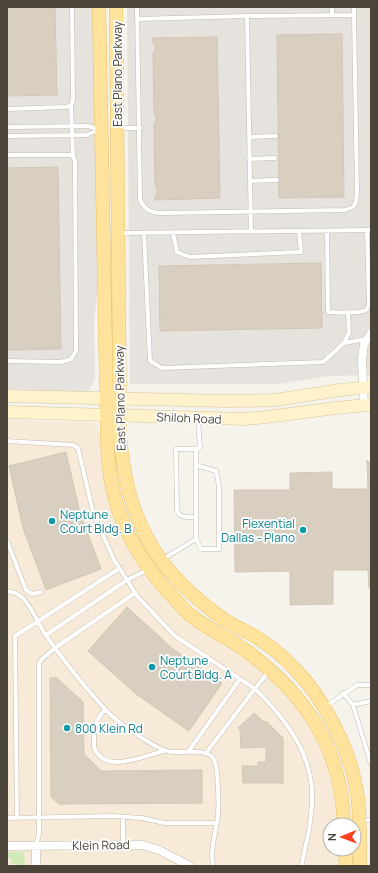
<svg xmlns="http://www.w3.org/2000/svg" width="378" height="873" font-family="Manrope,sans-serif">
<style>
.commercial{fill:#f7ead8}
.industrial{fill:#e6e2dd}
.green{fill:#d2eab5}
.building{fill:#d8cfc1;stroke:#d3c7b4}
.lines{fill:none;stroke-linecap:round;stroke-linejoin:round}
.lane-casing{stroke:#c2bbae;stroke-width:5}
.street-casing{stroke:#c2bbae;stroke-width:9}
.secondary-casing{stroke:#d6c79b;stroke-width:13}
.primary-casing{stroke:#e6c16a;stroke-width:14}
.lane{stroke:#fff;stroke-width:4}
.street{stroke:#fff;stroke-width:8}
.secondary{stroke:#fff3cd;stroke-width:12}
.primary{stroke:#ffe39c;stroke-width:13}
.culture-dot{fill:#0f9aa8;stroke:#fff;stroke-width:1.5}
.labels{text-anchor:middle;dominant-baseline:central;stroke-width:3.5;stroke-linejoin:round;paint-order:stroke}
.street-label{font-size:12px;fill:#4b4439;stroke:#fff}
.culture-label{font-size:12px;fill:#0d838f;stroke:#fff;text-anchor:start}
</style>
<rect width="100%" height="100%" fill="#f6f3ec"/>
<path class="commercial" d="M7,418L35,421L91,422L98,428L100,436L102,469L110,502L150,579L248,658L279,686L294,703L312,730L325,760L334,792L338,825H330V849H339V866H7Z"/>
<path class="industrial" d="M7,7H94L98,288L94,321L95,378L90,390L78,392L7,389Z
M127,7H371V375L329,376L278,384H130Z"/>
<path class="green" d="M7,852H24L25,866H18V864H11V858H7Z"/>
<path class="building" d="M7,7H55L57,95L7,96Z
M342,34L344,197L279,198L277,35Z
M217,37L220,198L155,200V195H157V186H155L154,123H156V114H154L153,53L155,52V43H152V38Z
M58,167L61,349L7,350V168Z
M321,263L322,328L160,331L159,266Z
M66,452L80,513L101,569L46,590L23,528L9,466Z
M367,460L371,464V588H369L368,570H333V604L290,605V571L235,572L234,490H290V473L332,472V489H368Z
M127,607L173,649L222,683L189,731L136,694L88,651Z
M50,678H57L83,702L84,754L101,771L202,770V803L59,804L51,797Z
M254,713L264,722L266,721L283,738V783H243L242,766H258V762H266V747L241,748L240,730L238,728Z"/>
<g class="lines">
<g class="lane-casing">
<path id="lane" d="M137,7L140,200C145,210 151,213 162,213L345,210L353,207L356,202L357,193L354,15
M332,7V15
M137,19L247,16
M71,106L73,156
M7,109L64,107L71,106L73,100L72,7
M7,127L88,126L98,129
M120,128H140
M7,136L86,135L99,130
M249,137L276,136
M7,155H69L73,156L75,161L76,351L71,359L61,362L7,361
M249,159L275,158
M250,181L277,180
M327,231L328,312C336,312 361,314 366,310C368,308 368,307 369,304L367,230
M251,232L247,16L354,15V7
M119,233L371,230
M144,233L150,361L162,368L323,362L344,343L366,339
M173,233L177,252L190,257L301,252L299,231
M344,343L349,333L348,312
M7,441L73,445L78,448L93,512L114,560L127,580L46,635
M196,517C187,517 180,519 177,510L176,449H197
M196,539L201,549H219V486L216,471L196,465
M7,541L26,590L32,594L41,592
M163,559L196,539V453L197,449L200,447L198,420
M147,570L127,580L137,596L175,636L255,689C280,713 306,746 311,781C314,797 311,815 309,830C307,842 303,854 302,866
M7,591C13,592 19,594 23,598C32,608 38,623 45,634C63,660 83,685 104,708C114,720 157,751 172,752C184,753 205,748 213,758C216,762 216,768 217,773C218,786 219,801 218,815C216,832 210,848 213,866
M343,693L353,705
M371,701L353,705L371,764
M326,706L357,685H371
M105,710C93,722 94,731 94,747C104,775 144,756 164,751
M188,752L240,679
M206,753L250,695L269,671
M123,817V844
M7,818L113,816L142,818L164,823H216
M17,818L15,636L120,568
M361,821L371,820
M36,845L39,834V663L41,660L55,648L135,593"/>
</g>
<g class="street-casing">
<path id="street" d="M364,405L362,359L364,344L371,333
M7,846L143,845L159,850L190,866
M36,846V866"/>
</g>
<g class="secondary-casing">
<path id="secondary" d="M7,396L228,401L275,400L340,390L371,387
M7,412L244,419C287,416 328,407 371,405"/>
</g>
<g class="primary-casing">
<path id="primary" d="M99,7L107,426C107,446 108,467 112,486C121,530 144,567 175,599C179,604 184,609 189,614C207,629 229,638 248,652C307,696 342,750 344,825
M116,7L120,438C122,457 124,476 130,495C136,517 147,541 161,560C175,580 202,604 222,618C230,624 240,628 249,633C265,642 281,654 294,668C324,698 351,751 357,793C361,817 359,842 360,866
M345,849L346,866"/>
</g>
<use href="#lane" class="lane"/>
<use href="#street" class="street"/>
<use href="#secondary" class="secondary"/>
<use href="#primary" class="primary"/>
</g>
<g class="culture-dot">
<circle cx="52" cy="521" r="4"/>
<circle cx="303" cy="530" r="4"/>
<circle cx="152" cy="667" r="4"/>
<circle cx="67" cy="728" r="4"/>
</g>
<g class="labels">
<g class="street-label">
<text transform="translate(117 74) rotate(-90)">East Plano Parkway</text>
<text transform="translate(120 398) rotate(-91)">East Plano Parkway</text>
<text transform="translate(189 418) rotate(2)">Shiloh Road</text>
<text transform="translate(101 845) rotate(-1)">Klein Road</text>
</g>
<g class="culture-label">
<text x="60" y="514">Neptune<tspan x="60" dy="14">Court Bldg. B</tspan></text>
<text x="295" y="523" text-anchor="end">Flexential<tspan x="295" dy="14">Dallas - Plano</tspan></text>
<text x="160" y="660">Neptune<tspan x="160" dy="14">Court Bldg. A</tspan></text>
<text x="75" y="728">800 Klein Rd</text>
</g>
</g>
<rect width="378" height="873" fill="none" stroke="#4b4439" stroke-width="16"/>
<g transform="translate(342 837) rotate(269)"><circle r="19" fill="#ffffff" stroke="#b7b4b0"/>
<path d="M0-3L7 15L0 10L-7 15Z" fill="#fc3f1d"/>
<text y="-6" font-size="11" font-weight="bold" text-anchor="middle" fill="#4b4439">N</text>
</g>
</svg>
